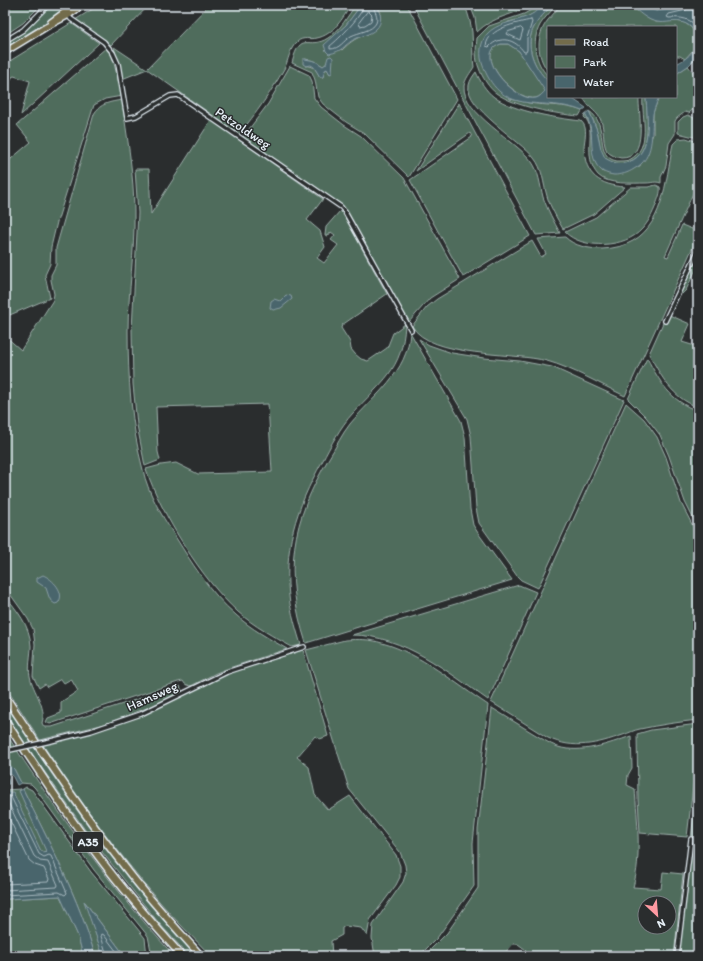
<svg xmlns="http://www.w3.org/2000/svg" width="703" height="961" font-family="Itim,sans-serif">
<style>
.green{fill:#506c5b;stroke:#9caeaa;fill-rule:evenodd}
.water{fill:#48656c;stroke:#889da4;fill-rule:evenodd}
.lines{fill:none;stroke-linecap:round;stroke-linejoin:round}
.shore{stroke:#a8b9c0;stroke-width:1}
.minor-casing{stroke:#e8f1f8;stroke-width:6}
.primary-casing{stroke:#e8f1f8;stroke-width:8}
.motorway-casing{stroke:#e8f1f8;stroke-width:9}
.minor{stroke:#2a2d2e;stroke-width:3.5}
.primary{stroke:#736c4b;stroke-width:5}
.motorway{stroke:#736c4b;stroke-width:6}
.minor-bridge-casing{stroke:#e8f1f8;stroke-width:6;stroke-linecap:butt}
.minor-bridge{stroke:#2a2d2e;stroke-width:3.5}
.labels{text-anchor:middle;dominant-baseline:central;stroke-width:3;stroke-linejoin:round;paint-order:stroke}
.shield{fill:#2a2d2e;stroke:#afb6bb;stroke-width:1}
.shield-label{font-size:12px;font-weight:bold;fill:#e8f1f8}
.street-label{font-size:13px;fill:#e8f1f8;stroke:#2a2d2e}
</style>
<rect width="100%" height="100%" fill="#2a2d2e"/>
<filter id="ink" filterUnits="userSpaceOnUse"><feTurbulence type="fractalNoise" baseFrequency=".025" numOctaves="2"/><feDisplacementMap in="SourceGraphic" scale="8" xChannelSelector="R" yChannelSelector="G"/><feConvolveMatrix kernelMatrix="1 2 1 2 8 2 1 2 1" color-interpolation-filters="sRGB"/></filter>
<g filter="url(#ink)">
<path class="green" d="M5,5H41L23,23L5,35Z
M49,5H60L63,11L5,48V43L21,33Z
M99,5H149L111,45L75,20Z
M209,5H351C343,18 333,35 317,38C310,40 303,36 297,42C289,49 289,60 284,69C271,92 256,114 239,134L147,69L122,79L114,47L147,69Z
M356,5H361L346,25L330,40L342,50C350,42 358,36 369,34L381,13L379,9L374,5H407L457,99L409,177L364,133L346,122L323,104L318,97L315,80L312,72L292,63C301,29 308,51 328,38C341,30 347,16 356,5ZM305,59L315,61L323,66L326,64L330,74L327,69L325,70L323,77H320C316,70 314,65 306,66Z
M413,5H465C468,14 471,23 472,32C473,44 472,55 474,67C471,72 465,79 464,86C462,113 517,141 532,162C539,172 540,185 543,197C547,209 554,222 560,233L536,235Z
M470,5H533C514,15 493,16 477,32L475,18Z
M540,5H544L535,13L524,18L508,22L481,47L510,99C516,100 523,102 529,103C547,106 565,104 582,111L579,116C556,114 515,107 496,93C489,88 482,77 479,68C475,59 476,48 477,38L489,26L524,14Z
M552,5H556C551,12 544,18 540,25C531,42 535,63 548,76V81C534,68 524,45 534,27C539,18 546,12 552,5Z
M559,5H631L649,19L656,22L677,21L685,23L693,29L697,38L693,50L685,59L680,56H676V27H548V71C536,56 536,35 548,20C552,15 557,11 559,5Z
M643,5H693C675,9 660,15 643,5Z
M71,23L99,43L21,115L30,81L14,76L12,77L5,97V64Z
M501,44H508L519,51L546,91C543,93 540,97 536,98C515,102 471,53 501,44Z
M107,47L111,51L122,96L105,99L94,105L57,222L51,247L50,264L45,275L50,298L5,317V164L31,142L17,125Z
M290,66L309,75L312,81L314,98L321,107L344,125L361,136L404,178L460,279L430,298L409,322L347,213L243,137L268,104Z
M688,66C700,79 698,89 698,105L689,113L685,112L677,118L675,121V134L669,143L666,166L661,177V183C655,181 652,183 646,183C633,183 607,185 598,175C581,156 598,128 584,117L585,114C597,133 587,156 603,172L640,166L653,134V113L659,97H676V74Z
M476,72C480,81 486,91 494,97C515,112 556,118 581,121C589,128 584,139 584,148C585,176 600,185 625,187L594,214L563,229C557,218 550,207 547,196C543,183 543,169 534,158C521,141 464,107 469,85C470,80 473,76 476,72Z
M582,97H639C638,113 649,159 621,158C616,157 610,155 607,151C603,144 604,132 602,124C600,116 597,114 592,109C588,106 586,101 582,97Z
M643,97H646C647,119 654,158 624,163C618,165 609,162 604,157C599,151 600,139 597,131C595,124 592,117 589,111C610,124 593,157 617,161C621,161 625,161 629,160C653,148 641,117 643,97Z
M122,100C127,137 134,175 134,212C135,252 128,291 128,331C128,378 131,425 143,470C148,493 161,514 173,533C191,562 210,593 236,615C251,629 270,639 287,649L229,668L216,673L191,686L185,684L183,681L178,682L50,724L46,722L48,718L61,713V702L78,691L71,679L64,683L61,679L47,687L45,684L39,688L33,676L35,644L33,629L28,619L5,587V336L21,350L53,300L54,294L51,280V275L56,265V248L94,114C100,103 111,102 122,100Z
M459,103L530,236L463,277L410,180L472,137L470,133L416,171Z
M688,115L698,120V138L678,133V122L683,117Z
M211,120L323,199L307,220L320,231L325,247L317,258L324,263L338,245L331,240L335,235L331,232L328,236L325,235L326,227L340,211L343,214L387,294L342,325L341,328L350,342L351,349L355,354L361,359L368,361L387,348L393,333L405,324C403,370 381,382 353,413C340,427 331,445 322,462C296,508 282,550 290,604C293,618 297,632 301,645L292,647C274,637 254,626 238,612C203,581 161,514 146,469L161,465L176,463L198,474L272,472L268,404L156,407L158,452L160,460L145,466L137,425L133,384L132,330L138,213L135,169H149L151,214Z
M686,138L698,142V182L665,256L668,257L682,225L692,229L698,225V236L625,396C602,385 572,368 547,361C515,352 430,358 412,326L427,307L437,299L532,241L541,257L546,254L538,239L565,237C574,246 589,249 602,249C653,247 662,207 669,166C671,158 671,151 673,144L678,139Z
M656,185L660,187C661,193 658,199 656,205C653,213 648,223 642,229C626,248 582,250 565,232L596,217L631,187H648Z
M698,246V265L686,290L682,294L677,293Z
M667,314L690,324L682,342L695,346L698,345V407C672,398 661,376 649,354Z
M410,332L461,421L465,437L470,509L473,525L478,533L512,580L306,643C283,571 291,522 329,458C336,447 342,434 350,424C374,395 408,373 410,332Z
M419,339L429,345L452,353L484,358L520,361L552,367L624,400L538,588L521,580L517,576L479,523L476,508L471,436L467,419Z
M647,358C660,382 670,401 698,411V528L685,502L669,456L660,435L646,417L628,399Z
M626,403L644,419L657,437L666,457L681,503L698,536V720C679,722 659,725 640,729C634,730 629,733 623,735C597,744 574,750 548,738L491,702Z
M519,585L536,592L488,700C448,672 404,635 352,635Z
M5,595C17,611 30,625 31,646C31,654 28,668 30,676C33,692 47,706 42,723L44,727H52L178,686H180L182,691L152,706L105,724L40,740L5,686Z
M345,640C358,639 370,639 382,643C420,653 456,684 488,705L473,843L474,886L437,938L419,956H375L372,938L373,925L403,882L406,873L405,865L400,852L349,789L306,650Z
M303,650L328,736L320,739L315,736L297,757L309,767L315,795L328,810L350,796L396,855L400,866V877L396,885L370,920L367,936L361,928L345,926L342,928V935L331,941L332,956H211C194,938 175,920 159,901C117,852 78,799 43,745L84,734L123,722L156,709L229,673Z
M5,703C63,793 123,880 197,956H189L158,922L90,837L28,748L5,712Z
M492,708C505,716 518,724 531,732C540,737 549,744 558,747C581,754 609,744 631,736L632,768L628,775L627,785L635,789C637,819 642,857 633,887L661,889L663,872L683,874L674,956H521L526,950L518,944H513L502,956H424L447,933L478,888V830ZM645,903H669V927H645Z
M698,724V744L687,837L640,833L638,799L637,734L651,730Z
M5,732C57,812 110,886 174,956H152L148,936L94,870L35,788L31,784L21,783L14,769L6,765L5,770Z
M698,780V956H677Z
M26,787L32,790L91,872L145,938L147,956H125L85,902L103,956H95C79,898 49,843 23,789Z
M21,789L19,790L46,848V851L45,853L41,851L8,792H5V790Z
M60,896L78,936L83,956H5V898L7,899Z"/>
<path class="water" d="M361,5H374C382,11 383,23 376,29C370,35 360,36 353,40C343,46 343,51 329,54L326,51L324,45L346,25Z
M544,5H552C546,12 539,18 534,27C524,45 534,68 548,81V97H570L586,108L582,111C544,95 503,119 483,66C479,56 480,42 487,34C497,23 511,23 523,18C531,16 538,10 544,5ZM501,44H508L519,51L545,91C543,93 540,97 536,98C515,103 471,53 501,44Z
M631,5H643L656,11L698,5V56L688,66L676,74V64C682,61 689,57 693,51C700,41 696,27 684,23C675,19 666,24 657,22C648,21 637,11 631,5Z
M331,56L333,58L332,73L330,74L327,69L325,70L323,77H320L314,67L311,65L306,66L303,64V59H305L315,61L323,66L326,64L328,57Z
M646,97H659C657,102 654,109 653,114C651,134 655,158 634,169C628,173 621,175 614,175C606,174 600,171 596,164C588,148 596,131 585,114L589,111L597,130L601,149L605,158C613,163 620,165 629,162C653,153 647,118 646,97Z
M286,295L291,296L292,299L281,308L273,310L270,308L271,301L274,299L280,301Z
M43,575C53,579 66,593 58,603L55,604L51,601L49,597L46,588L37,582V578Z
M8,763L14,769L21,783L17,785L12,775L7,774L9,784H5L6,765Z
M23,789C49,843 79,898 95,956H83L78,936L60,896L7,899L5,898V792H13L41,851L44,853L46,851L19,791Z
M84,901L125,956H103Z"/>
<g class="lines">
<path class="shore" d="M364,5C362,16 339,39 330,46V49C340,49 343,41 351,36C359,32 372,31 376,23C379,15 374,12 373,5
M688,5L686,10L669,14L667,17L669,18C680,17 692,18 698,29
M368,11L372,15L371,21L365,25L360,26L359,23Z
M531,20L532,22L527,38V50L526,52H524C515,39 500,35 489,47L486,46C488,28 517,23 531,20Z
M521,28L523,30L520,40L507,34L508,32Z
M5,796L11,797L39,854L44,857L49,855L51,856L67,893L65,895L59,892L5,895
M5,801L8,802L34,856L40,861L48,862L58,885L57,887L5,890
M5,810L29,860L35,865L44,868L49,879L48,882L5,884
M107,956L101,936L102,934L104,935L120,956"/>
<g class="minor-casing">
<path id="minor" d="M61,5L71,19L104,42L113,53L118,64L127,118L136,116L170,96L178,95L341,207L345,212L411,330
M5,41L23,30L48,5
M665,321L698,251
M51,741L91,731L141,714L227,672L304,647
M677,956L691,839"/>
</g>
<g class="primary-casing">
<path id="primary" d="M51,22L66,11L77,5
M5,52L46,27L69,15L83,5"/>
</g>
<g class="motorway-casing">
<path id="motorway" d="M5,696C43,754 81,811 124,866C148,898 175,927 201,956
M5,720C35,766 65,812 98,856C124,891 153,924 182,956"/>
</g>
<use href="#minor" class="minor"/>
<use href="#primary" class="primary"/>
<use href="#motorway" class="motorway"/>
<g class="minor-bridge-casing">
<path id="minor-bridge" d="M10,750L51,741"/>
</g>
<use href="#minor-bridge" class="minor-bridge"/>
</g>
</g>
<g class="labels">
<rect class="shield" x="73" y="832" width="30" height="20" rx="3"/>
<g class="shield-label">
<text x="88" y="842">A35</text>
</g>
<g class="street-label">
<text transform="translate(243 128) rotate(34)">Petzoldweg</text>
<text transform="translate(152 696) rotate(-24)">Hamsweg</text>
</g>
</g>
<rect width="703" height="961" fill="none" stroke="#2a2d2e" stroke-width="20"/>
<rect x="10" y="10" width="683" height="941" fill="none" stroke="#e8f1f8" stroke-width="1.5" filter="url(#ink)"/>
<rect x="547" y="26" width="130" height="72" fill="#2a2d2e" stroke="#767b7f"/>
<rect x="555" y="39" width="20" height="6" fill="#736c4b" stroke="#767b7f"/>
<text x="583" y="46" font-size="12" fill="#e8f1f8">Road</text>
<rect x="555" y="56" width="20" height="12" fill="#506c5b" stroke="#767b7f"/>
<text x="583" y="66" font-size="12" fill="#e8f1f8">Park</text>
<rect x="555" y="76" width="20" height="12" fill="#48656c" stroke="#767b7f"/>
<text x="583" y="86" font-size="12" fill="#e8f1f8">Water</text>
<g transform="translate(657 915) rotate(154)"><circle r="19" fill="#2a2d2e" stroke="#767b7f"/>
<path d="M0-3L7 15L0 10L-7 15Z" fill="#ff9aa2"/>
<text y="-6" font-size="11" font-weight="bold" text-anchor="middle" fill="#e8f1f8">N</text>
</g>
</svg>
